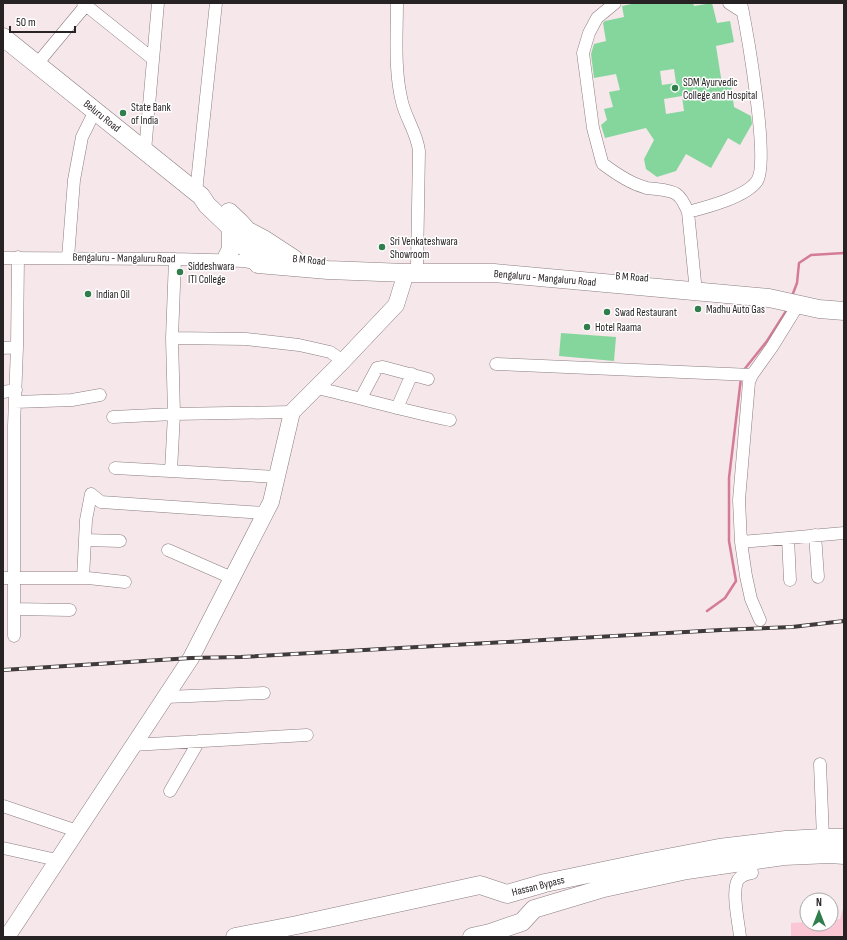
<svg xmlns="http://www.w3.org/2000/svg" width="847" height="940" font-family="'Sofia Sans Condensed',sans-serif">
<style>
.green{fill:#fbc7d4}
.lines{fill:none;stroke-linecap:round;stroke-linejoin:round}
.stream{stroke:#d47b95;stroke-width:2.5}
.building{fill:#85d69d;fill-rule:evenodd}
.minor-casing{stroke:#8b7d80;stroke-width:13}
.major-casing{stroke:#8b7d80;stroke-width:17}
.highway-casing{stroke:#8b7d80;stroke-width:19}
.minor{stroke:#fff;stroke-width:12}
.major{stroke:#fff;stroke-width:16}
.highway{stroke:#fff;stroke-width:18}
.rail-casing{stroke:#413a3c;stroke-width:4}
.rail{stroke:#fff;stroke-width:2.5;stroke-dasharray:8;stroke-linecap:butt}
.poi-dot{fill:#317e4d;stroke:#fff;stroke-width:1.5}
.labels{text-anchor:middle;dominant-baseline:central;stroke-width:3;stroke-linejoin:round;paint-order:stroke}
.poi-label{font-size:11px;fill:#272223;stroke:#fff;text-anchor:start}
.street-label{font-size:11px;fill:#272223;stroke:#fff}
</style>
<rect width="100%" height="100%" fill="#f6e7ea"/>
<path class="green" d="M844,905V937H791V923L807,922V924H831V920L840,919Z"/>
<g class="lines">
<path class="stream" d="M792,296L797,283L799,263L811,255L844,253
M743,371L767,341L788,308
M707,611L725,598L736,581L729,541V478L741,378"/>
</g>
<path class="building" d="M636,3H693L694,6L712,3L717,23L730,21L734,42L716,46L722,84L731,82L734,107L751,116L752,124L740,145L728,138L711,168L686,154L676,171L657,177L646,169L644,159L654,140L646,128L605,138L601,125L607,120L604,109L613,107L609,92L620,90L616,74L594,78L591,54L594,44L606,41L603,23L605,21L624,17L622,6ZM674,69L676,83L662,85L660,71ZM682,96L684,111L666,114L664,99Z
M561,333L616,337L614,361L559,356Z"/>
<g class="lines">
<g class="minor-casing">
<path id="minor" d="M83,3L153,59
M397,3C397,35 394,70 402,102C406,119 417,133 419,151L417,266
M615,3L597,18L589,33L583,53L593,128L602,162L603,164C615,173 629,183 644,187C647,189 652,188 656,189C676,191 680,193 688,212L695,282
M729,3L743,12
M37,64L86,5
M145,151L158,3
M196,192L216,3
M688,212C707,207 746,197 757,181C770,162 747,31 741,3
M3,258L175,259L244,261L258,264
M68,258L74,180L82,137L95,111
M175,259L172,338L246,339L299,345L330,352L343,361
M172,338L174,414L292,412
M3,348L17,347
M496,364L752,375
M317,388C361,398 405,411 450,420
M3,392L16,390
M361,398L377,368L383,367L428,379
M15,402L72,400L100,395
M397,408L412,374
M113,417L174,414L171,471
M115,468L277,477
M815,535L818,577
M788,538L790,580
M85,540L120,541
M741,542L844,533
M168,550L232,578
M3,578H88L125,582
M83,578L86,520L91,494L101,502L265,513
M14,609L70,610
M760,620L751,599L746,576L741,542L739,500L749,382L752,375L772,347L798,305
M14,636V426L17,347L18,257
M166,697L264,693
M132,745L307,735
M820,764L823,838
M170,791L199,741
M3,806L77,831
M3,848L57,860
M740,937C739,924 731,891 738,880C741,875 747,874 752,873L750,861"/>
</g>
<g class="major-casing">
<path id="major" d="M7,937L191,658L271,502L292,412L343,361L396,305L406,273"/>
</g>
<g class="highway-casing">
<path id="highway" d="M3,37L201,196L207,205L231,228L258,264L328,270L406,273H494L769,298L819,309L844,311
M229,212C244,225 256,239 265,257
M250,232L265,240L294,259
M225,261L231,249V228
M235,937L297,925L480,885L507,894L545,883L646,862L719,848L786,840L823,838H844
M472,937L490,933L522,922L534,909L604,888L687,870L784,856L830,854L844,855"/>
</g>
<use href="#minor" class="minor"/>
<use href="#major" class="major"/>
<use href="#highway" class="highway"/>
<g class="rail-casing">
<path id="rail" d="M3,670L191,658L241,657L721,630L792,627L844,621"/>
</g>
<use href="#rail" class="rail"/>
</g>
<g class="poi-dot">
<circle cx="675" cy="88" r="4"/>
<circle cx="123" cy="113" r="4"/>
<circle cx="382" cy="247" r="4"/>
<circle cx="180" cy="272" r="4"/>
<circle cx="88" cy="294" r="4"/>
<circle cx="698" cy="309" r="4"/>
<circle cx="607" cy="312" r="4"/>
<circle cx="587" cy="327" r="4"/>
</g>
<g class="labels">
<g class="poi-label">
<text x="683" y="82">SDM Ayurvedic<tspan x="683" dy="13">College and Hospital</tspan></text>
<text x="131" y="107">State Bank<tspan x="131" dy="13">of India</tspan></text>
<text x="390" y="241">Sri Venkateshwara<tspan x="390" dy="13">Showroom</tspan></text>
<text x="188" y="266">Siddeshwara<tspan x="188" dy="13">ITI College</tspan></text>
<text x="96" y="294">Indian Oil</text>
<text x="706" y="309">Madhu Auto Gas</text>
<text x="615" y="312">Swad Restaurant</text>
<text x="595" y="327">Hotel Raama</text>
</g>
<g class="street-label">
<text transform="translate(102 116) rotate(39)">Beluru Road</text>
<text transform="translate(124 258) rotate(1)">Bengaluru - Mangaluru Road</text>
<text transform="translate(309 260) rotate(5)">B M Road</text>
<text transform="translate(632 277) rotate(4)">B M Road</text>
<text transform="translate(545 278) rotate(5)">Bengaluru - Mangaluru Road</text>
<text transform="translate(538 886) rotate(-14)">Hassan Bypass</text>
</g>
</g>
<rect width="847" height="940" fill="none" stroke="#272223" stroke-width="8"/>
<g transform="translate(819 912)"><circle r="19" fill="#ffffff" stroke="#a9a7a7"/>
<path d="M0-3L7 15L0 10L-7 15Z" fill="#317e4d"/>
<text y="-6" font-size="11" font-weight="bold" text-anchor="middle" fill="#272223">N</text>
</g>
<path d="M10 26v6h65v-6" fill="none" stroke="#272223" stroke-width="2"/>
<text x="16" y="26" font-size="12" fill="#272223" stroke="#ffffff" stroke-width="3" paint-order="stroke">50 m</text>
</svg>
